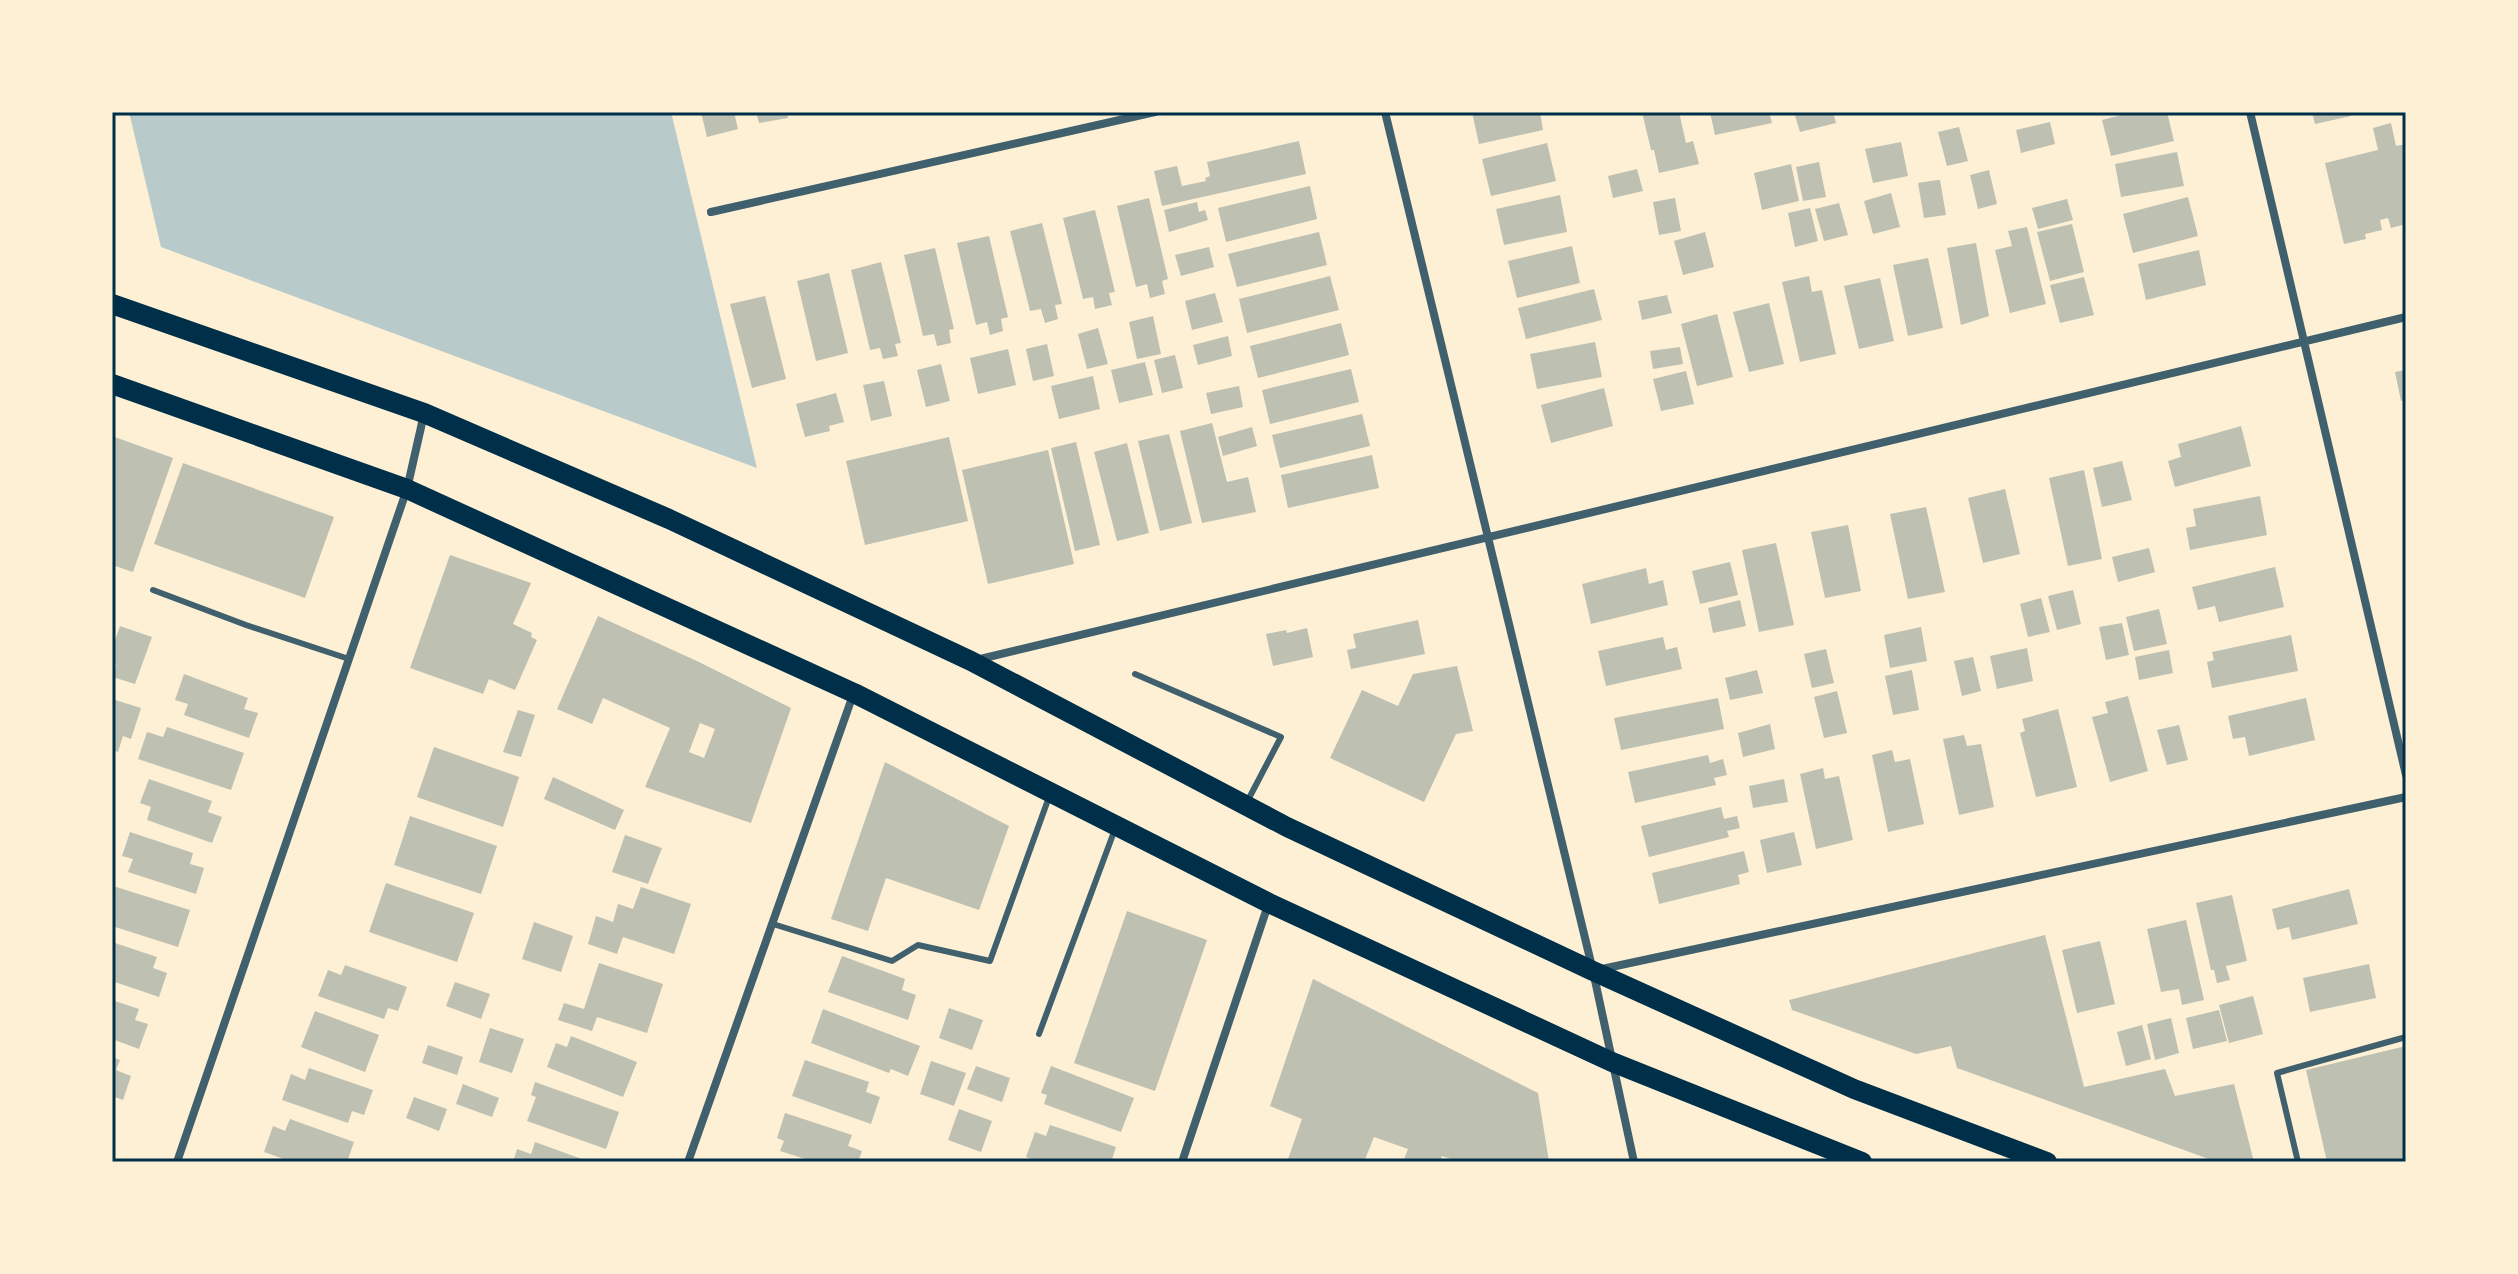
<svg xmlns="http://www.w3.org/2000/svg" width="2518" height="1274" font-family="Helvetica,sans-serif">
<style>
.green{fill:#b9caca}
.building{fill:#bec0b2;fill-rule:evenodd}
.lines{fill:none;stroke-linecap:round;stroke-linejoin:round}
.service{stroke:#3f606c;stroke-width:6}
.minor{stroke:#3f606c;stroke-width:8}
.primary{stroke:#003049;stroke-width:20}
.neatline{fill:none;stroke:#003049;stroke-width:3}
</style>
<rect width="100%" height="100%" fill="#fdf0d5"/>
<path class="green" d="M129,112H671L757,468L161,247Z"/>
<path class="building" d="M701,112H734L738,129L707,137Z
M756,112H787L788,118L759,123Z
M1472,112H1540L1543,130L1479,144Z
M1642,112H1679L1686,143L1693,141L1699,164L1659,173L1654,150H1651Z
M1710,112H1769L1772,123L1715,135Z
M1794,112H1833L1836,123L1800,132Z
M2133,112H2167L2174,141L2111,156L2102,120Z
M2312,112H2350L2351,116L2315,124Z
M2050,122L2055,144L2021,153L2016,130Z
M2391,123L2396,146L2406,144V224L2391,228L2388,218L2380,220L2382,230L2365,234L2366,239L2344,244L2325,163L2378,150L2373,128Z
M1959,127L1968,161L1947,166L1938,132Z
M1299,141L1306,174L1162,206L1154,171L1177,166L1182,186L1206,181L1205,178L1210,176L1207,162Z
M1901,142L1908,176L1873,183L1865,149Z
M1547,143L1556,181L1491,196L1482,159Z
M2177,152L2184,186L2121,197L2115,164Z
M1819,162L1826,197L1803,201L1796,167Z
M1791,164L1799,201L1762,210L1754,173Z
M1637,169L1643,191L1613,198L1608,176Z
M1989,170L1997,204L1978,209L1970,175Z
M1937,180H1940L1946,215L1924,218L1918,183Z
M1310,186L1317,219L1226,242L1218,208Z
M1891,193L1900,227L1873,234L1864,201Z
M1560,195L1567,232L1504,245L1496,209Z
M2188,197L2198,236L2133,253L2123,214Z
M1149,198L1168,279L1162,281L1165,294L1150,298L1147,284L1136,287L1117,206Z
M1675,198L1681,231L1659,235L1653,202Z
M2067,199L2073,220L2038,229L2032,208Z
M1197,202L1199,212L1205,210L1208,220L1169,232L1164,210Z
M1839,203L1848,235L1824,241L1815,209Z
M1810,208L1818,241L1795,247L1788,213Z
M1095,210L1115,292L1109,293L1112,305L1095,309L1093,297L1083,299L1063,218Z
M1042,223L1062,304L1055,305L1058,319L1045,323L1041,309L1030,311L1010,231Z
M2072,224L2084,272L2050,281L2037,232Z
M2027,227L2046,304L2010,313L1995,250L2012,246L2008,231Z
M1319,232L1327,265L1237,287L1228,254Z
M1705,232L1714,267L1683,275L1674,241Z
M989,236L1008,317L1001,319L1003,331L990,335L987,322L976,325L957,243Z
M1976,243L1989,316L1961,325L1947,248Z
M1572,246L1580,283L1517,298L1508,261Z
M1209,247L1214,267L1181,276L1175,255Z
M935,248L954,329L949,330L951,343L937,346L934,334L923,336L904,255Z
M2199,250L2206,285L2146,300L2138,264Z
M1928,258L1943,328L1908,336L1893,265Z
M881,262L901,343L895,344L898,356L883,359L880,348L870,350L851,270Z
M829,273L848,353L816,361L797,281Z
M1330,276L1339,310L1247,333L1239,299Z
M1809,276L1812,292L1822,290L1836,354L1800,362L1782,282Z
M2084,277L2094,315L2060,323L2050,285Z
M1880,278L1894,341L1859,349L1844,286Z
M1594,289L1602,320L1526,339L1518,308Z
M1215,293L1223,322L1192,330L1185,301Z
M1667,295L1672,313L1642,320L1638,301Z
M765,296L786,379L752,388L730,304Z
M1769,303L1784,364L1749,372L1733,312Z
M1717,314L1733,377L1697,386L1681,324Z
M1153,316L1161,354L1137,359L1129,322Z
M1341,323L1349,355L1258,378L1250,346Z
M1098,328L1108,364L1087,369L1078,334Z
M1228,336L1232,356L1198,365L1193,345Z
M1595,342L1602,377L1537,389L1530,354Z
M1047,344L1054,376L1033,381L1026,349Z
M1680,347L1683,364L1653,369L1650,351Z
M1008,349L1016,385L978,394L970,358Z
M1175,355L1183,388L1162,393L1154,360Z
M1145,362L1153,395L1119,403L1111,370Z
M941,364L950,401L926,407L917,370Z
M1351,369L1359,402L1270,424L1262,390Z
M2406,370V400L2401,401L2395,372Z
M1686,371L1694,404L1661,411L1653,379Z
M1093,376L1100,409L1059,419L1051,386Z
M884,381L892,416L871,421L863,385Z
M1239,386L1243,407L1211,414L1206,393Z
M1604,388L1613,426L1551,443L1541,405Z
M836,393L844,422L829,426L830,431L805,437L796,404Z
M1362,414L1370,446L1280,468L1272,435Z
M1212,423L1227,482L1248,477L1256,512L1202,523L1180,431Z
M2241,426L2251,466L2175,487L2168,461L2181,457L2178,444Z
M1252,427L1257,446L1223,456L1218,437Z
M1169,434L1192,523L1160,531L1138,441Z
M112,436L173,458L133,572L112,565Z
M949,437L968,521L865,545L846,461Z
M1076,442L1100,545L1075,551L1051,448Z
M1127,443L1149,533L1117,541L1094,452Z
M1048,450L1074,564L988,584L962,470Z
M1372,455L1379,488L1288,508L1281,475Z
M2122,461L2132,500L2102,507L2093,468Z
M183,463L334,517L305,598L154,544Z
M2084,470L2102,559L2068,566L2049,478Z
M2005,489L2020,554L1983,563L1968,498Z
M2260,496L2267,535L2190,550L2186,528L2196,526L2193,509Z
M1926,507L1945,592L1908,599L1890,514Z
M1848,525L1861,591L1825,598L1811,532Z
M1776,543L1794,625L1759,632L1742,550Z
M2149,548L2155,572L2118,582L2112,557Z
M450,555L531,583L513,624L532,633L531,637L537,640L515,690L489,679L483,694L410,668Z
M1730,562L1738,595L1700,604L1692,571Z
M2275,567L2284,607L2219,622L2215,606L2198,610L2192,587Z
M1646,568L1649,584L1663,580L1668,605L1591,624L1582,584Z
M2073,590L2081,624L2057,630L2048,596Z
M2041,598L2050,632L2028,637L2020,604Z
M1740,600L1746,626L1713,633L1708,608Z
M2159,609L2167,644L2134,651L2126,617Z
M598,616L699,662L791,708L751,823L645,787L670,728L603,698L592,724L557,709ZM700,723L715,729L704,758L689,752Z
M1418,620L1425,654L1351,669L1347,650L1356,648L1353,634Z
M2122,623L2129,655L2106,660L2099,627Z
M120,626L152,637L135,684L113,677L116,665L112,663V649Z
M1921,627L1927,661L1890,668L1884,635Z
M1307,628L1313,657L1273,666L1266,634L1286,630L1287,633Z
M2291,635L2298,671L2212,688L2207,662L2214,660L2212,652Z
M1663,637L1666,650L1677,647L1682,669L1606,686L1598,651Z
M2027,648L2033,681L1997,689L1990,656Z
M1826,649L1834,683L1812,688L1804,654Z
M2169,650L2173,673L2139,680L2135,657Z
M1973,657L1981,691L1962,696L1954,661Z
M1457,666L1473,731L1456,734L1424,802L1330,758L1362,690L1398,706L1413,674Z
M1757,670L1763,693L1730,700L1725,678Z
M1912,670L1919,710L1893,715L1885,676Z
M184,674L248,698L244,709L258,713L249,738L184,715L188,704L175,700Z
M1837,691L1847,733L1824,738L1814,697Z
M2128,696L2148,771L2110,782L2092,717L2108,713L2105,702Z
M1718,698L1724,729L1621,750L1614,718Z
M2306,698L2315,740L2249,756L2245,737L2233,739L2228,716Z
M112,699L141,708L131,739L123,736L118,752L112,750Z
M2058,709L2077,787L2036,797L2020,733L2025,731L2022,719Z
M518,710L535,715L521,757L503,752Z
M1770,724L1775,749L1743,757L1738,733Z
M2179,725L2188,760L2167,765L2157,730Z
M167,727L244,753L231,790L138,759L147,732L163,737Z
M1964,735L1967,746L1981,744L1994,807L1959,815L1943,739Z
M434,747L519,777L503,827L417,797Z
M1892,750L1895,762L1910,759L1924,824L1888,832L1872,755Z
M1708,755L1710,763L1723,759L1727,775L1714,778L1716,785L1635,803L1628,772Z
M885,762L1009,826L979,910L886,878L868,931L831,919Z
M1823,768L1825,779L1839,776L1853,840L1816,849L1800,774Z
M553,777L624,810L615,830L544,799Z
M149,779L212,801L208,812L222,817L212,843L147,820L151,807L140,803Z
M1784,779L1788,802L1753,808L1749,786Z
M1721,807L1724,819L1737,816L1740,828L1727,831L1729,837L1649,857L1641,826Z
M410,816L497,846L481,894L394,865Z
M130,832L193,853L190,864L204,868L196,894L128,872L133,859L122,856Z
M1794,832L1802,865L1767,873L1760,840Z
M625,835L662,848L648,884L612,872Z
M1744,851L1749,872L1738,875L1740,884L1659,904L1652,873Z
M386,883L474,913L457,962L369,932Z
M113,886L190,910L178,947L112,926L115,910H112Z
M641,887L691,904L674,954L623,937L617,954L588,944L596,916L613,922L618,904L633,909Z
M2349,889L2358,924L2292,940L2289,927L2277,930L2272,909Z
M2232,895L2247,961L2226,966L2230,980L2217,983L2214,970H2211L2196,903Z
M1127,911L1207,940L1155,1091L1074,1063Z
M2186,920L2204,1000L2182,1005L2179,989L2161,992L2147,929Z
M534,922L573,936L561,972L522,959Z
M2045,935L2084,1087L2165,1069L2175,1096L2234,1084L2254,1162H2217L1957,1068L1951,1046L1916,1054L1792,1010L1789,1000Z
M2100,941L2115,1004L2077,1013L2062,950Z
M112,942L157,957L153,968L167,973L159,997L112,981Z
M842,956L905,979L902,990L916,995L908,1020L828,992Z
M599,963L663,984L647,1033L597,1017L592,1031L558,1020L564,1003L584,1009Z
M2369,964L2376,998L2310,1012L2303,978Z
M345,965L407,987L398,1011L388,1008L384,1019L318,996L328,970L341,975Z
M1313,979L1538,1093L1549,1162H1459L1442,1156L1440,1162H1403L1408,1149L1374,1137L1364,1162H1287L1302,1119L1270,1106Z
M455,982L490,994L481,1019L446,1006Z
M2253,996L2263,1034L2229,1043L2219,1005Z
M112,1000L139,1009L135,1020L148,1024L139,1049L112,1039Z
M949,1008L983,1020L972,1050L939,1038Z
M823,1009L920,1046L908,1076L891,1069L889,1073L811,1043Z
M2219,1010L2227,1041L2193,1049L2186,1018Z
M315,1011L379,1035L365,1072L301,1047Z
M2171,1018L2179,1053L2155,1060L2147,1024Z
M2142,1025L2151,1059L2126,1066L2117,1032Z
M490,1028L524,1039L512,1073L479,1062Z
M571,1036L637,1062L623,1097L547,1067L556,1043L567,1047Z
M428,1045L463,1057L457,1075L422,1063Z
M2406,1046V1162H2327L2306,1070Z
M112,1057L120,1060L116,1070L131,1076L123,1100L112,1096Z
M805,1060L869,1082L866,1092L880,1097L871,1124L792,1096Z
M931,1061L966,1073L954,1106L920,1094Z
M976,1066L1010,1078L1002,1102L967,1089Z
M1051,1066L1134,1098L1121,1132L1044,1104L1047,1095L1041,1093Z
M309,1068L373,1090L364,1115L352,1111L348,1123L282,1100L291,1074L305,1080Z
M535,1082L619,1112L606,1149L527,1121L536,1097L531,1095Z
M463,1084L499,1098L492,1117L456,1104Z
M414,1097L447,1109L439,1131L406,1118Z
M959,1109L992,1121L981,1152L948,1140Z
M785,1113L852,1135L848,1146L862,1151L858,1162H815L780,1151L784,1141L777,1138Z
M290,1119L354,1142L347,1162H292L264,1152L273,1126L285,1131Z
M1050,1125L1116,1147L1111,1162H1039L1026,1157L1035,1132L1046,1136Z
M535,1142L590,1162H513L517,1149L531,1154Z"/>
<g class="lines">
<path class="service" d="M153,590L246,625L349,659
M1135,674L1281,737L1247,802
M773,924L892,961L918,945L990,961L1049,797
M1039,1034L1115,829
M2298,1162L2277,1073L2406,1037"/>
<path class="minor" d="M1385,112L1593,971L1634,1162
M2250,112L2406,775
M711,212L1155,112
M976,660L2406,317
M1602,969L2406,797
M177,1162L407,489L424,414
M688,1162L853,695
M1182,1162L1268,905"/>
<path class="primary" d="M112,304L424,413L669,519L971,661L1287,827L1593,971L1854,1089L2047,1162
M112,384L407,489L854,693L1269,903L1612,1062L1862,1162"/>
</g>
<rect width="2518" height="1274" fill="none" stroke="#fdf0d5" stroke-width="228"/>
<rect x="114" y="114" width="2290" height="1046" class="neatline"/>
</svg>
